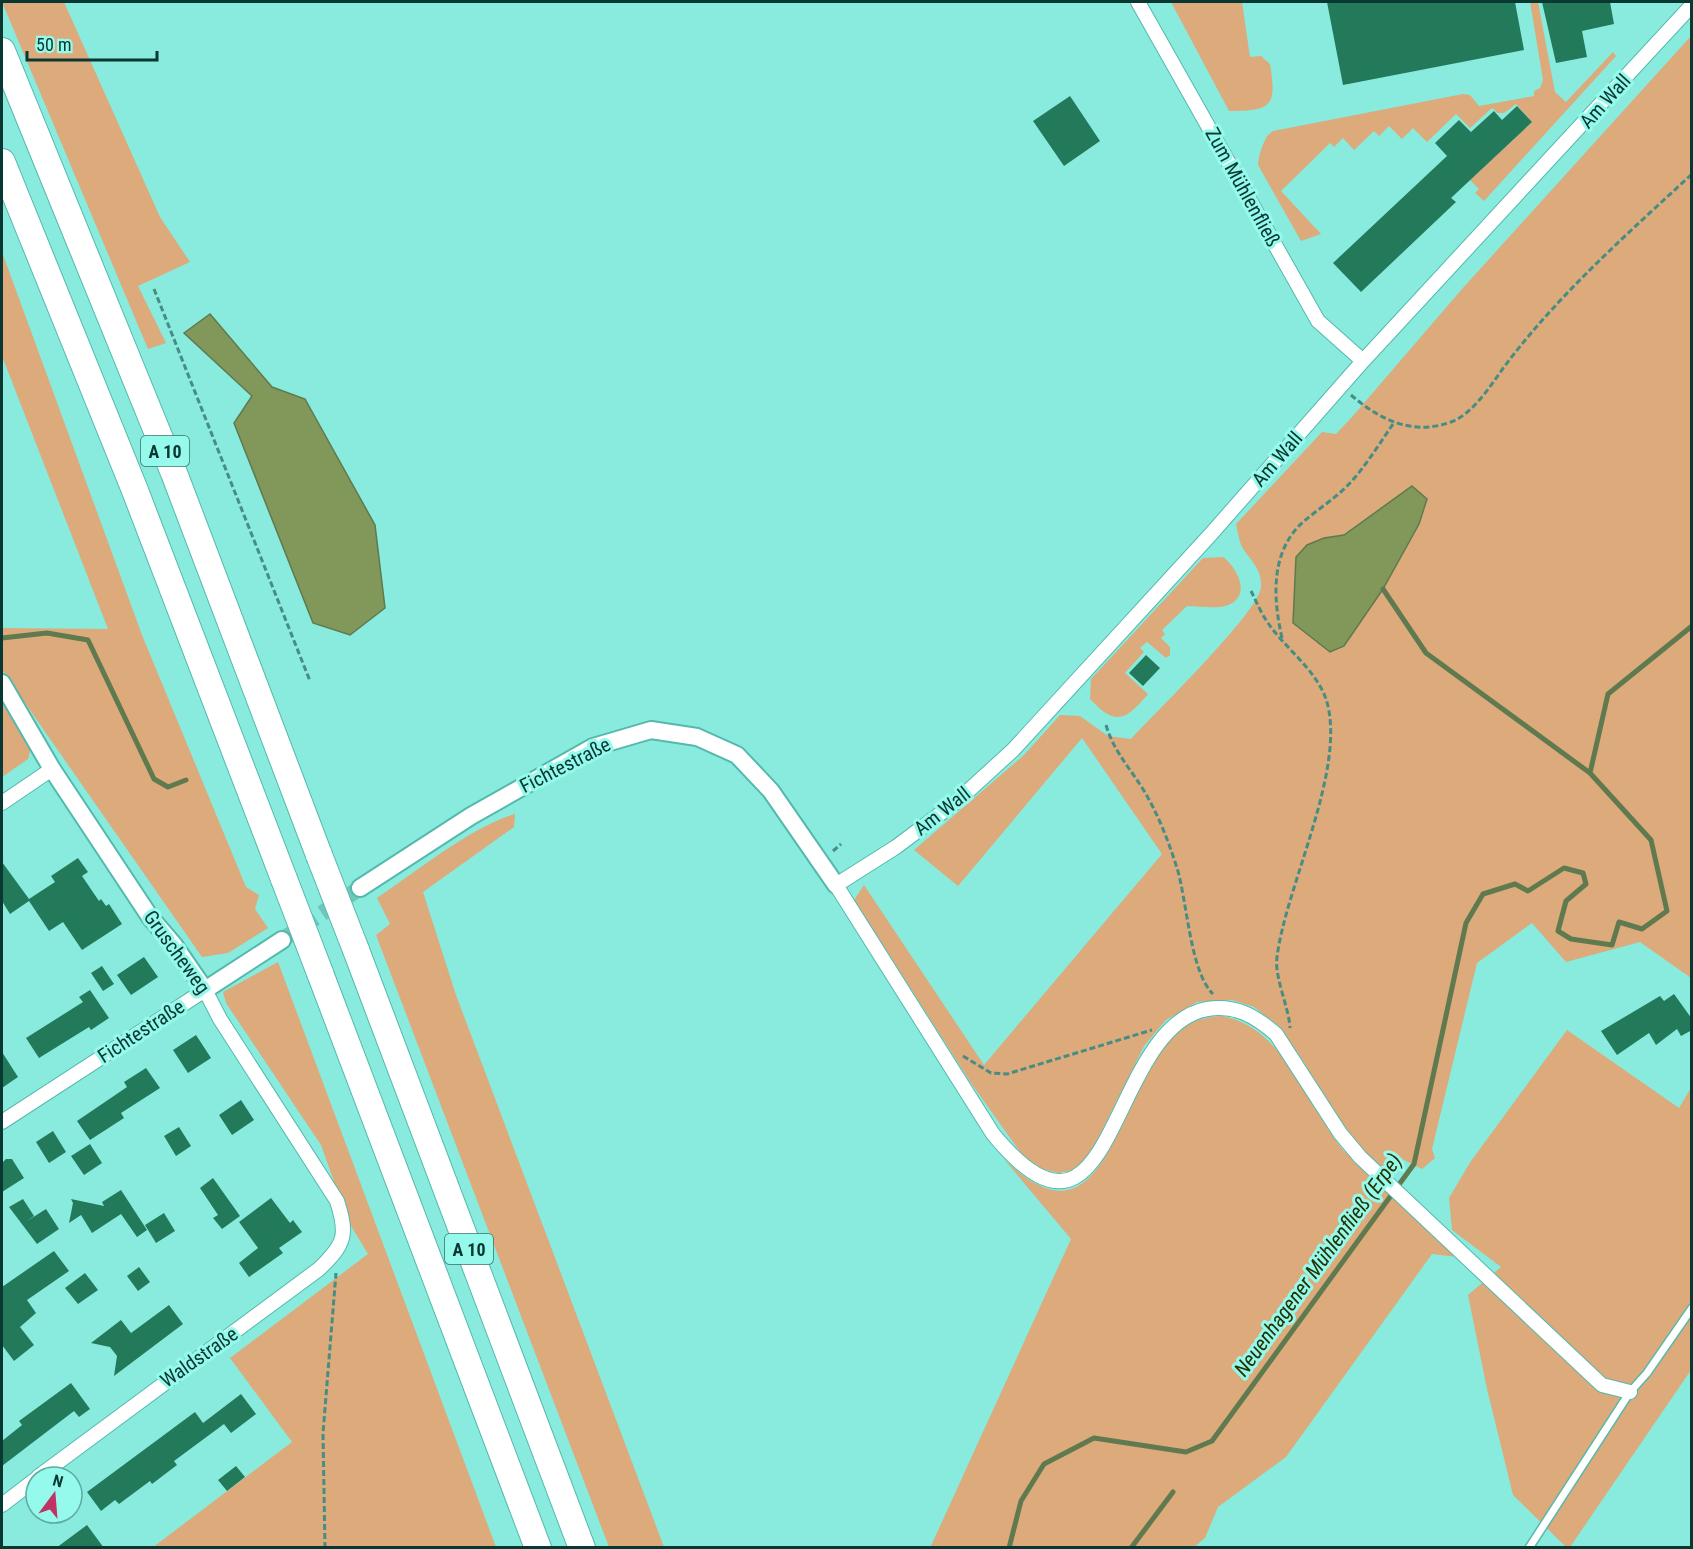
<svg xmlns="http://www.w3.org/2000/svg" width="1693" height="1549" font-family="'Roboto Condensed',sans-serif">
<style>
.green{fill:#dcaa7b;fill-rule:evenodd}
.water{fill:#82975a;stroke:#5e7a4e;stroke-width:1.5}
.lines{fill:none;stroke-linecap:round;stroke-linejoin:round}
.stream{stroke:#5e7a4e;stroke-width:5}
.building{fill:#237a5a}
.tertiary-tunnel{stroke:#6fc7bc;stroke-width:16;stroke-dasharray:16 8;stroke-linecap:butt}
.service-casing{stroke:#54b9ac;stroke-width:10}
.minor-casing{stroke:#54b9ac;stroke-width:16}
.tertiary-casing{stroke:#54b9ac;stroke-width:20}
.motorway-casing{stroke:#54b9ac;stroke-width:28}
.path{stroke:#468d84;stroke-width:3;stroke-dasharray:6 3;stroke-linecap:butt}
.service{stroke:#fff;stroke-width:7}
.minor{stroke:#fff;stroke-width:14}
.tertiary{stroke:#fff;stroke-width:16}
.motorway{stroke:#fff;stroke-width:26}
.motorway-bridge-casing{stroke:#54b9ac;stroke-width:28;stroke-linecap:butt}
.motorway-bridge{stroke:#fff;stroke-width:26}
.labels{text-anchor:middle;dominant-baseline:central;stroke-width:6;stroke-linejoin:round;paint-order:stroke}
.shield{fill:#95f9eb;stroke:#33716a;stroke-width:1.5}
.shield-label{font-size:18px;font-weight:bold;fill:#093732}
.street-label{font-size:20px;fill:#093732;stroke:#95f9eb}
.water-label{font-size:21px;font-style:italic;fill:#253203;stroke:#95f9eb}
</style>
<rect width="100%" height="100%" fill="#88ebde"/>
<path class="green" d="M2,2H64L160,217L190,262L138,286L166,343L148,349Z
M1171,2H1242L1250,57L1261,56L1270,64C1277,106 1272,111 1229,111Z
M1530,2H1538L1555,92L1566,102L1613,52L1616,56L1484,201L1475,193L1479,189L1470,180L1532,122L1516,104L1504,113H1498L1492,108L1470,128L1456,114L1427,142L1413,128L1402,139L1389,126L1379,136L1374,131L1354,150L1343,138L1334,147L1330,143L1281,191L1321,234L1301,241L1258,165C1259,153 1263,144 1267,136L1273,131L1463,94L1470,95L1479,106L1534,96V91L1540,88L1543,80Z
M1691,36V978L1640,942L1566,962L1532,923L1477,963L1432,1149L1435,1158L1422,1169L1402,1159L1383,1173L1336,1118L1303,1061L1280,1027L1254,1007L1232,1000L1197,1002L1166,1020L1144,1046L1090,1155L1073,1170L1059,1173L1038,1168L1023,1156L971,1083L854,900L864,885L984,1065L1162,854L1082,738L958,886L914,850L1024,755L1060,715L1080,716L1108,736L1131,739C1153,715 1260,611 1261,587C1262,570 1252,562 1244,550C1239,543 1238,533 1236,524L1322,432L1336,434L1352,417L1462,289ZM1412,486L1330,652L1324,538L1343,535Z
M2,252L142,635L246,887L259,895L255,909L268,928L228,953L202,957L2,670V628L108,629L2,356Z
M1223,557C1238,568 1253,598 1225,606C1213,609 1199,606 1187,606L1162,630L1165,634L1161,638L1170,647V655L1166,658L1147,642L1140,648L1144,652L1125,673L1148,694C1126,720 1116,727 1090,699L1091,679L1203,558Z
M2,703L31,748L28,759L2,777Z
M515,814L514,827L423,892L456,995L664,1547H609L376,935L390,924L377,898C416,872 471,827 515,814Z
M278,962L496,1547L152,1548L292,1442L230,1358L368,1254L348,1221L321,1145L226,1003L223,992Z
M1222,1016C1284,1027 1307,1104 1343,1150L1483,1279L1481,1282L1457,1257L1432,1254L1286,1457L1218,1507L1205,1538L1194,1547L930,1548L1071,1239L1003,1158C1102,1257 1116,1105 1160,1049C1176,1028 1196,1017 1222,1016Z
M1567,1030L1679,1108L1691,1088V1370L1570,1547H1566L1513,1495L1487,1389L1468,1295L1501,1267L1452,1230L1449,1198L1471,1161Z"/>
<path class="water" d="M210,314L272,387L305,399L375,525L385,608L350,635L313,623L234,423L252,396L184,333Z
M1412,486L1427,499L1419,524L1383,589L1344,646L1330,652L1293,623L1296,557L1307,545L1324,538L1344,535Z"/>
<g class="lines">
<path class="stream" d="M2,638L47,633L88,640L154,779L168,787L186,780
M1590,773L1608,694L1692,626
M1009,1548L1021,1501L1044,1464L1094,1438L1186,1452L1212,1441L1414,1164L1466,923L1483,894L1515,884L1528,891L1564,868L1583,873L1586,884L1566,901L1558,931L1571,939L1612,945L1619,922L1642,929L1667,911L1651,840L1590,773L1426,653L1383,589
M1131,1548L1173,1492"/>
</g>
<path class="building" d="M1327,2H1515L1524,50L1343,85Z
M1542,2H1610L1614,24L1582,31L1587,57L1556,63Z
M1070,96L1100,141L1064,166L1033,121Z
M1517,106L1532,122L1451,198L1456,202L1361,292L1333,263L1447,156L1435,143L1459,120L1471,132L1494,111L1502,120Z
M1146,655L1160,668L1143,686L1129,673Z
M78,858L88,872L82,876L99,901L101,899L106,906L109,904L122,924L82,950L63,922L49,931L29,901L10,914L2,901V862L29,899L55,882L51,876Z
M144,957L158,977L131,995L117,975Z
M102,966L114,984L103,991L91,973Z
M90,990L109,1018L91,1030L89,1027L39,1058L26,1038L83,1002L79,997Z
M1674,994L1692,1019V1030L1681,1036L1677,1029L1656,1045L1649,1033L1617,1055L1601,1031L1660,996L1664,1001Z
M196,1035L211,1058L188,1073L173,1050Z
M2,1052L18,1077L2,1088Z
M146,1068L160,1088L121,1113L124,1118L90,1140L77,1121L127,1087L124,1082Z
M241,1100L254,1120L232,1135L219,1115Z
M179,1127L191,1146L176,1156L164,1136Z
M53,1131L66,1152L49,1163L36,1142Z
M90,1144L102,1163L84,1175L71,1156Z
M6,1159H12L24,1178L2,1192V1163Z
M213,1178L240,1216L222,1229L213,1218L218,1215L200,1188Z
M121,1190L147,1230L137,1237L121,1214L92,1233L81,1215L69,1223L73,1203L71,1199L104,1206L102,1202Z
M271,1198L290,1223L293,1220L302,1232L279,1248L283,1253L249,1277L239,1263L258,1248L239,1222Z
M23,1199L34,1216L27,1221L46,1209L59,1229L37,1244L9,1207Z
M164,1213L175,1231L156,1243L145,1225Z
M54,1251L69,1271L27,1300L36,1313L20,1327L34,1345L14,1361L2,1345V1287Z
M139,1267L150,1282L138,1291L127,1276Z
M85,1273L98,1290L78,1304L65,1288Z
M169,1305L183,1324L114,1376L117,1356L110,1347L91,1343L121,1320L131,1333Z
M71,1383L90,1409L79,1417L74,1411L2,1466V1441L22,1425L19,1421Z
M241,1394L256,1414L231,1433L224,1424L174,1461L177,1465L152,1484L150,1481L119,1504L115,1500L101,1511L87,1492L195,1412L203,1423Z
M236,1466L245,1477L227,1491L218,1480Z
M87,1525L104,1548H56Z"/>
<g class="lines">
<path class="tertiary-tunnel" d="M282,940L360,888"/>
<g class="service-casing">
<path id="service" d="M1529,1548L1630,1392L1647,1373L1692,1308"/>
</g>
<g class="minor-casing">
<path id="minor" d="M1138,2L1318,321L1363,361
M2,803L52,769
M2,1122L205,990L220,1019L337,1201C348,1235 345,1244 319,1269L38,1477
M1630,1392L1602,1385L1360,1157L1340,1133L1276,1034C1255,1016 1235,1004 1207,1009C1106,1028 1117,1285 993,1134L836,885L896,847L956,802L1013,750L1211,534L1363,361L1692,5
M2,1505L36,1479"/>
</g>
<g class="tertiary-casing">
<path id="tertiary" d="M2,683L52,769L150,917L174,945L205,990L282,940
M360,888L471,816L593,747L651,730L697,737L737,755L771,791L836,885"/>
</g>
<g class="motorway-casing">
<path id="motorway" d="M2,51L174,473L319,855
M2,162L134,488L284,879
M356,950L582,1548
M320,973L538,1548"/>
</g>
<path class="path" d="M154,289L310,681
M1351,395C1380,420 1413,436 1451,422C1473,414 1491,385 1504,367C1558,295 1626,235 1692,174
M1251,591C1256,601 1261,613 1268,623C1285,648 1316,670 1326,699C1348,767 1286,885 1277,957C1274,977 1289,1007 1290,1028
M1282,638C1273,598 1270,552 1303,522C1318,509 1336,498 1349,484C1366,466 1379,444 1393,424
M1106,725C1114,753 1133,771 1147,796C1160,819 1169,843 1177,868C1187,900 1190,972 1213,994
M833,851L841,844
M963,1056L991,1073L1007,1074L1152,1030
M325,1548L323,1433L336,1273"/>
<use href="#service" class="service"/>
<use href="#minor" class="minor"/>
<use href="#tertiary" class="tertiary"/>
<use href="#motorway" class="motorway"/>
<g class="motorway-bridge-casing">
<path id="motorway-bridge" d="M319,855L356,950
M284,879L320,973"/>
</g>
<use href="#motorway-bridge" class="motorway-bridge"/>
</g>
<g class="labels">
<g class="shield">
<rect x="141" y="436" width="48" height="30" rx="4.5"/>
<rect x="445" y="1234" width="48" height="30" rx="4.5"/>
</g>
<g class="shield-label">
<text x="165" y="451">A 10</text>
<text x="469" y="1249">A 10</text>
</g>
<g class="street-label">
<text transform="translate(1605 101) rotate(-48)">Am Wall</text>
<text transform="translate(1243 187) rotate(61)">Zum Mühlenfließ</text>
<text transform="translate(1277 459) rotate(-49)">Am Wall</text>
<text transform="translate(565 765) rotate(-27)">Fichtestraße</text>
<text transform="translate(942 811) rotate(-38)">Am Wall</text>
<text transform="translate(177 952) rotate(54)">Gruscheweg</text>
<text transform="translate(141 1031) rotate(-33)">Fichtestraße</text>
<text transform="translate(199 1357) rotate(-35)">Waldstraße</text>
</g>
<g class="water-label">
<text transform="translate(1318 1265) rotate(-54)">Neuenhagener Mühlenfließ (Erpe)</text>
</g>
</g>
<rect width="1693" height="1549" fill="none" stroke="#093732" stroke-width="6"/>
<g transform="translate(54 1495) rotate(16)"><circle r="28" fill="#95f9eb" stroke="#5daba1" stroke-width="1.5"/>
<path d="M0-4.5L10 22L0 15L-10 22Z" fill="#c03365"/>
<text y="-9" font-size="16" font-weight="bold" text-anchor="middle" fill="#093732">N</text>
</g>
<path d="M27 51v9h130v-9" fill="none" stroke="#093732" stroke-width="3"/>
<text x="36" y="51" font-size="18" fill="#093732" stroke="#95f9eb" stroke-width="4.5" paint-order="stroke">50 m</text>
</svg>
